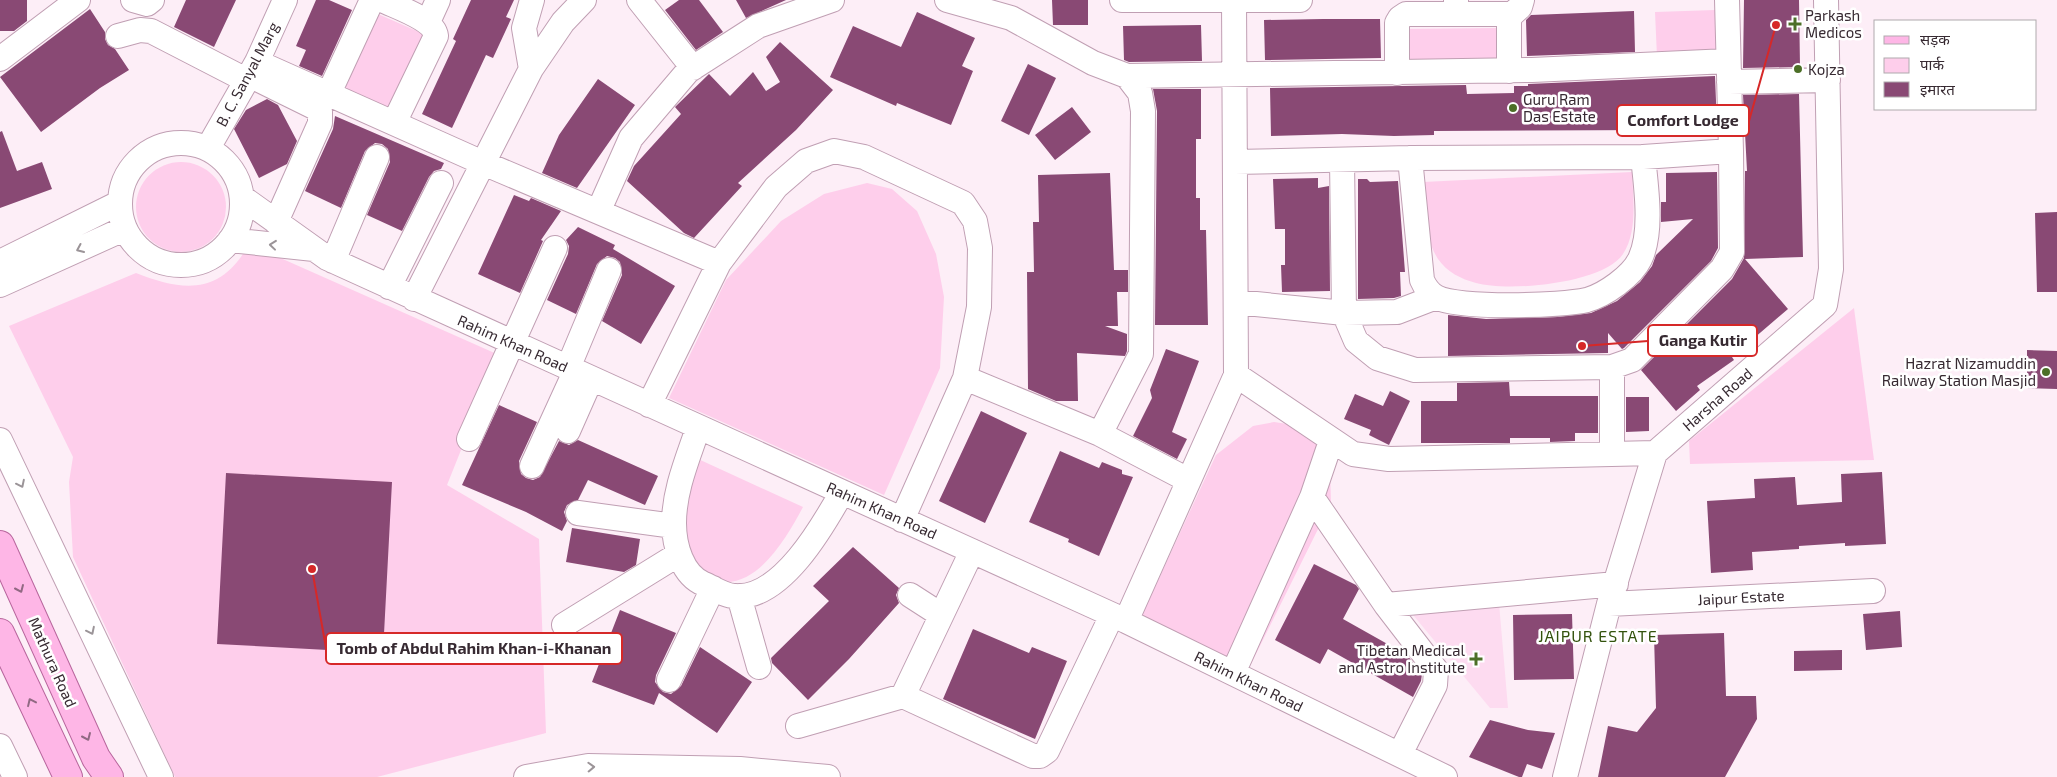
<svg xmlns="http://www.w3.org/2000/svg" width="2057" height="777" font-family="'Exo 2','Noto Sans Devanagari',sans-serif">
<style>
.built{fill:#fddbf0}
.green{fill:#feceeb}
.building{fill:#894974}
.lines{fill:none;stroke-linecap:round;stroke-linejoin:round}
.minor-casing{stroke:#c09fb3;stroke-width:26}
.major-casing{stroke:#b8669d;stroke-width:30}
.minor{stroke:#fff;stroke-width:24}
.major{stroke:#feb6e6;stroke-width:28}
.oneway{stroke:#9b9498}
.oneway2{stroke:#916983}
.poi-dot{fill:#4c6f27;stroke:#fff;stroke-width:2}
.labels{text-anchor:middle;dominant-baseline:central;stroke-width:5;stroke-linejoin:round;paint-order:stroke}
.poi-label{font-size:15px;fill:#372a32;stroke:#fff;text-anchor:start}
.street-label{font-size:15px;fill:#372a32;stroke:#fff}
.neighbourhood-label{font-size:16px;letter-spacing:1px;fill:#33520d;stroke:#fff}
.leader{fill:none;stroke:#d62828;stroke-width:2}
.callout-dot{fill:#d62828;stroke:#fff;stroke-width:2}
.callout{fill:#fff;stroke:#d62828;stroke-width:2}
.callout-label{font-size:16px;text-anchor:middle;font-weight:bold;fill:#372a32}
</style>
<rect width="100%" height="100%" fill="#fdeef7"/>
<path class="built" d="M1499,603L1508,708H1490L1409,610Z"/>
<path class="green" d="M1715,10L1716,56L1657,57L1655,12Z
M378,14L426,35L392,112L344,91Z
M1499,28V64L1403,66L1402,29Z
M136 207a45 45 0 1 1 90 0a45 45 0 1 1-90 0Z
M1632,172C1633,197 1638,231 1623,254C1603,284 1508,292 1476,283C1461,279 1447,272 1438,259C1424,237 1424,207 1423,182Z
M867,183L892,189L917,211L936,254L944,297L940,368L884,495L669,398L726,280L781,221L824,194Z
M249,244L499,355L447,485L539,539L546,733L377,777H175L73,557L69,482L73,457L9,326L136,273C184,292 221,295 249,244Z
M1854,308L1874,460L1690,464L1689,441Z
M1274,422L1301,426L1319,448L1330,469L1331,503L1247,672L1141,617L1216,455L1253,426Z
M696,458L803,507C788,535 760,585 723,582C713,581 700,572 691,568L682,513Z"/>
<path class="building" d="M0,0H27V21L14,31H0Z
M186,0H236L214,47L174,27Z
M316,0H329L352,10L322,76L299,66L306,50L296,46Z
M471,0H514L506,17L511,19L493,58L486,55L452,128L422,114L456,41L453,39Z
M679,0H699L723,32L696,50L665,10Z
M736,0H786L746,18Z
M1052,0H1088V25H1053Z
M1744,0H1799L1800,67L1743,68Z
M90,9L105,32V39L108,45L115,49L129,70L100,88L41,132L0,77Z
M1634,11L1635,52L1527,56L1526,20L1531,15Z
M917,12L975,38L962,66L973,71L951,125L897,103L896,106L830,77L853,26L901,47Z
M1323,19H1380L1381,58L1265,60L1264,20Z
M1201,25L1202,61L1129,62L1124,60L1123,26Z
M780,42L833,90L796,130L738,183L742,186L694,238L684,233L627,181L634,166L681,114L675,107L709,74L730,96L753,72L766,91L780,82L766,57Z
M1028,64L1056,78L1029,135L1001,121Z
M1715,76L1717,126L1659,130L1434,131V135L1394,136L1342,134L1271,136L1270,88L1466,85L1467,94L1514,93V86H1528V84Z
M598,79L635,105L577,188L542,173L559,135Z
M1153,89H1201V139H1196V198H1200V230H1206L1208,325H1155L1157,111Z
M1799,94L1803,257L1745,259L1788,309L1732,357L1734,360L1697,386L1700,390L1676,411L1641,370L1732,279L1744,258L1745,171H1747L1743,95Z
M267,99L278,105L297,141L287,164L259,178L234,129L246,110Z
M1072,107L1091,132L1055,160L1035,135Z
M335,116L444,163L441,169L434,171L429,177L402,231L367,215L390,162L388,149L382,144L375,143L365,151L341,208L305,191L333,129Z
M2,131L17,171L42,162L52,189L0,208V132Z
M1717,172L1718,248L1711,261L1624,348L1622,349L1608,333V353L1448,356V315L1486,319L1557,317L1591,313L1617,301L1640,282L1652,266L1656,255L1693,219L1661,222V202H1666V173Z
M1110,173L1114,270H1128V292H1117L1118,326H1105L1127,334V351L1125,356L1077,353L1078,401H1056L1028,389L1027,272H1034L1033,222H1039L1038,175Z
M1318,178V188L1329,186L1330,291L1282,292L1281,265H1285V229H1275L1273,179Z
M1358,179H1367L1370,182L1398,181L1405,272H1400L1401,296L1394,298L1358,299Z
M514,195L529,201L531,198L561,211L541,240L543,241L520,293L478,274Z
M2057,212V292H2037L2035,213Z
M578,227L615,245L613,249L675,286L641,344L602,321L622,275L620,262L615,258L607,256L597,264L576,314L547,300L568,254L569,246L566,240Z
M1166,349L1199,361L1172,432L1187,439L1177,459L1133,436L1152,398L1150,390Z
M2027,350L2057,351V389L2027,388Z
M1509,382L1510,396H1598V433H1575V441L1550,442V438H1510V443H1421V401H1457V383Z
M1390,391L1410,401L1389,445L1369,435L1371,430L1344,419L1355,394L1383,406Z
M1626,397H1649V431L1626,432Z
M499,405L537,422L519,461L521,474L526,478L533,480L540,477L559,441L569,445L578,440L658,476L645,505L588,480L578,500L567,505L564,512L567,521L562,531L526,512L462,485Z
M981,411L1027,433L985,523L939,501Z
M1060,451L1099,468L1102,462L1122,470V474L1133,477L1099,556L1068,542L1069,539L1029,522Z
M1882,472L1886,544L1845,546V543L1799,546V549L1752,552L1753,570L1711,573L1707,501L1755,498L1754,479L1795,477L1797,505L1842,502L1841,474Z
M226,473L392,482L383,653L217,644Z
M572,528L640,539L636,565L624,572L566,562Z
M853,547L899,588L896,595L899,603L849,659L808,700L772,663L771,658L829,601L813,586Z
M1314,564L1356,585L1359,589L1343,619L1407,655L1422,674L1421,681L1413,697L1328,649L1320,664L1275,640Z
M620,610L676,633L656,675L655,682L663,692L671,694L681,686L700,647L752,682L717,733L659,693L654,705L592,682Z
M1900,611L1902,647L1866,650L1863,614Z
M1572,614L1574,679L1514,680L1513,615Z
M973,629L1029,653L1032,647L1067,661L1035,739L943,699Z
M1724,633L1726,696H1756L1757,719L1725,777H1598L1608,726L1637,732L1656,708L1654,635Z
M1842,650V670L1794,671V651Z
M1490,720L1528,730L1555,733L1542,769L1527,764L1522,777H1519L1469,757Z"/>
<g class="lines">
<g class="minor-casing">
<path id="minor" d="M133,0L147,4L152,0
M382,0C396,7 434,19 436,36L394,123
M639,0L693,68
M947,0L1011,18L1093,63L1127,76L1140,93L1143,111L1141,354L1100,434L965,378
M1122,0H1300
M1456,0V14H1506L1509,17V71
M1509,17L1520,7L1522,0
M428,22L438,0
M118,36L140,30L151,31L246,80
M0,59L78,0
M257,62L483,163L719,263
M531,69L524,28L532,0
M1397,73V23L1400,18L1406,14H1456
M249,75L316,108L320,112V123L276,222
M1127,76L1532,70L1728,61
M1729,82L1828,80
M329,93L372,0
M120 204a61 61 0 1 1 122 0a61 61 0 1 1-122 0Z
M208,148L257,62L285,0
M1410,158L1422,280C1425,287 1429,293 1436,297C1457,309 1562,306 1587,300C1605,295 1632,276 1640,259C1653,232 1646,186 1643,157
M1342,160L1344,313L1356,341L1377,358L1415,370L1612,367L1632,360L1722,269L1732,252L1731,151
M1235,162L1410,158L1643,157L1731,151L1727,0
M243,198L327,258L1126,621L1445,777
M599,210L631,138L688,71L758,26L832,0
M230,240L314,249
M333,261L377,157
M0,262L119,203
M0,285L124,229
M389,287L441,183
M414,299L531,69L563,22L584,0
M1236,302L1344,313L1397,312L1436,297
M568,368L609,270
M1236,375L1353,454L1389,459L1655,453
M649,405L719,263L776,187L806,161L834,151L864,157L963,203L975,221L980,248L979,307L965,378L902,520
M698,428C688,458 674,490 674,523C674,545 682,575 704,584C713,588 725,596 735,596C781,600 823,526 842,492
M568,431L591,379
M1100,434L1188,480
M469,439L555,248
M0,440L161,777
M1612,453V367
M532,466L575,372
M1312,497L1386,605L1436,670L1435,685L1400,754
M578,513L674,526
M910,595L941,615
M739,596L759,667
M1609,604L1873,591
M1386,605L1616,584
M1126,621L1236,375L1234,0
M564,625L679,554
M1233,673L1312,497L1331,441
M669,680L713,588
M903,696L1033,756H1040L1047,751L1112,615
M798,726L903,696L972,551
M0,746L15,777
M526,777L588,766L740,769L828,777
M1565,777L1609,604L1655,453L1825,305L1831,269L1826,0"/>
</g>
<g class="major-casing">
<path id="major" d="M0,545L96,758L109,777
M0,633L68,777"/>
</g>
<use href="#minor" class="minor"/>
<use href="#major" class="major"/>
</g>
<defs><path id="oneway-chevron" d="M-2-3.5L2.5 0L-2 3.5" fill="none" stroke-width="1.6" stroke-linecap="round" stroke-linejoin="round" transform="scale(1.25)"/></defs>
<g class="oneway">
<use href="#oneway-chevron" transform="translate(273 245) rotate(-174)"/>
<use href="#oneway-chevron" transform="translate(80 249) rotate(156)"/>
<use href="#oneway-chevron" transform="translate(21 484) rotate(64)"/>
<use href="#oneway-chevron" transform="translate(91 631) rotate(64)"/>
<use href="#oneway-chevron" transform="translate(591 767) rotate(-2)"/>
</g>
<g class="oneway2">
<use href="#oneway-chevron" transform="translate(20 589) rotate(66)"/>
<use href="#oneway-chevron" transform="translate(31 702) rotate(-115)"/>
<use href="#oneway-chevron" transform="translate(87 737) rotate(66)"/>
</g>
<g class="poi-dot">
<path d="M1792.5 16.5h5v5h5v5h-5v5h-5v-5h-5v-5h5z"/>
<circle cx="1798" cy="69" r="5"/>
<circle cx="1513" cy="108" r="5"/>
<circle cx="2046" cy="372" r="5"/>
<path d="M1473.5 651.5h5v5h5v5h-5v5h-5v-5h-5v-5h5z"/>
</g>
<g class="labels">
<g class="poi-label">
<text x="1805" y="15">Parkash<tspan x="1805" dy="17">Medicos</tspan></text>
<text x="1808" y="69">Kojza</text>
<text x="1523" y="99">Guru Ram<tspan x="1523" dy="17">Das Estate</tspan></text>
<text x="2036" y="363" text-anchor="end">Hazrat Nizamuddin<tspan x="2036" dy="17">Railway Station Masjid</tspan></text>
<text x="1465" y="650" text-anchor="end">Tibetan Medical<tspan x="1465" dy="17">and Astro Institute</tspan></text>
</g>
<g class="street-label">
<text transform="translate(247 74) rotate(-62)">B. C. Sanyal Marg</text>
<text transform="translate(513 343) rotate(24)">Rahim Khan Road</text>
<text transform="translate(1717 399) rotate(-41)">Harsha Road</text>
<text transform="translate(882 510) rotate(24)">Rahim Khan Road</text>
<text transform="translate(1741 597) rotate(-3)">Jaipur Estate</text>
<text transform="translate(53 662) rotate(66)">Mathura Road</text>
<text transform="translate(1249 681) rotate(26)">Rahim Khan Road</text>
</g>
<g class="neighbourhood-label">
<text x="1598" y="635">JAIPUR ESTATE</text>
</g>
</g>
<path class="leader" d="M1776 25L1749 121M1582 346L1648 341M312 569L326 648"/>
<g class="callout-dot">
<circle cx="1776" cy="25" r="5"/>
<circle cx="1582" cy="346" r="5"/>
<circle cx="312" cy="569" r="5"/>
</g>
<g class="callout">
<rect x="1617" y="105" width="132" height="31" rx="5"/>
<rect x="1648" y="325" width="109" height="31" rx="5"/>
<rect x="326" y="633" width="296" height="31" rx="5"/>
</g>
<g class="callout-label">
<text x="1683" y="126">Comfort Lodge</text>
<text x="1703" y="346">Ganga Kutir</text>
<text x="474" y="654">Tomb of Abdul Rahim Khan-i-Khanan</text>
</g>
<rect x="1874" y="20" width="162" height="90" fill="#ffffff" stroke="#afaaad"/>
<rect x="1884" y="36" width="25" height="8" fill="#feb6e6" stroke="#afaaad"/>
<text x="1920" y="45" font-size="15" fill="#372a32">सड़क</text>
<rect x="1884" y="58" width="25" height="15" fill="#feceeb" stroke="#afaaad"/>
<text x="1920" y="70" font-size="15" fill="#372a32">पार्क</text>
<rect x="1884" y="82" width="25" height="15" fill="#894974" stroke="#afaaad"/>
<text x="1920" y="95" font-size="15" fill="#372a32">इमारत</text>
</svg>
